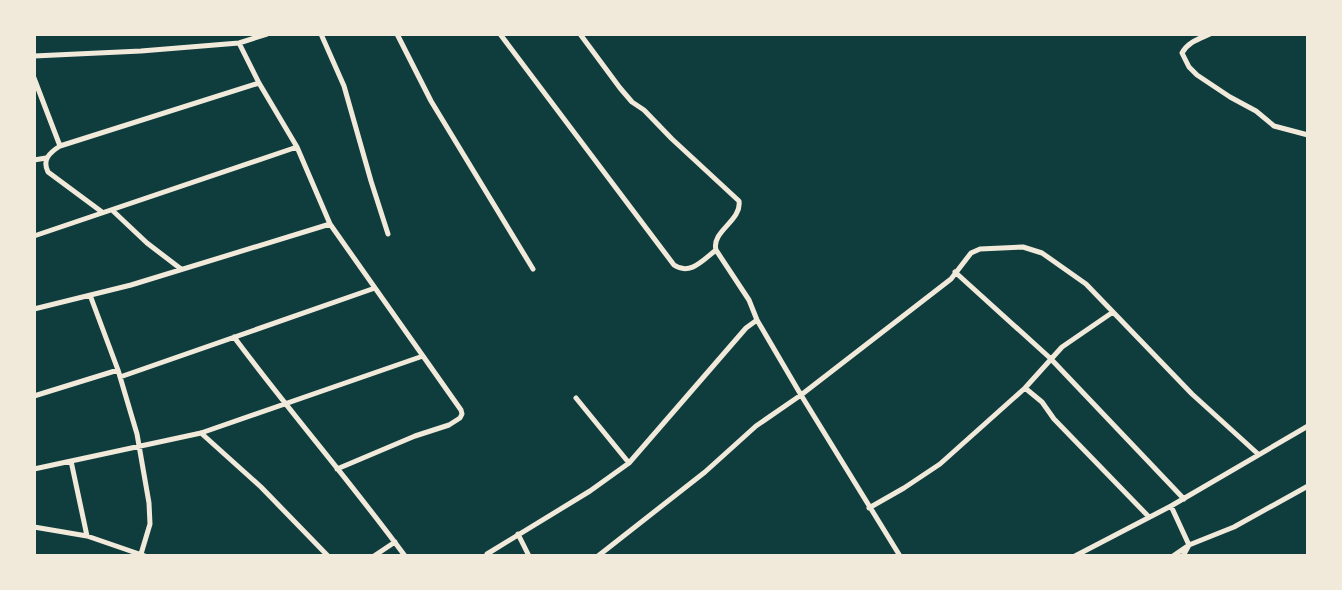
<svg xmlns="http://www.w3.org/2000/svg" width="1342" height="590" font-family="'Source Sans 3',sans-serif">
<style>
.lines{fill:none;stroke-linecap:round;stroke-linejoin:round}
.minor{stroke:#f1e9da;stroke-width:5}
</style>
<rect width="100%" height="100%" fill="#0f3d3e"/>
<g class="lines">
<path class="minor" d="M321,34L344,86L371,181L388,234
M397,34L431,101L533,269
M500,34L674,265C690,276 703,260 716,250
M580,34L620,88L632,102L644,110L672,139L739,201C742,221 711,231 716,250L749,300L757,320L801,395L900,556
M1210,34C1199,39 1188,42 1182,53L1189,67L1197,75L1230,97L1256,111L1274,126L1308,135
M239,43L259,83L297,147L330,224L461,410L462,414L460,418L449,425L415,436L337,469
M34,56L141,51L239,43L267,34
M34,78L60,146
M34,160L46,158
M112,210L147,243L181,269
M102,212L48,172C42,160 49,153 60,146L259,83
M34,236L297,147
M955,272L1050,358L1184,499
M90,295L118,370L137,434L149,503L150,524L141,554
M34,309L131,285L330,224
M234,337C289,411 350,481 405,556
M120,377L375,288
M1025,388L1042,402L1054,419L1149,517
M34,396L118,370
M576,398L629,463
M201,433L261,487L328,556
M34,469L201,433L423,356
M1171,506L1189,545L1183,556
M869,508L904,488L940,464L1025,388L1062,347L1113,312L1192,394L1258,454
M34,527L87,536L71,461
M518,534L529,556
M87,536L145,556
M487,554L590,491L629,463L746,328L757,320
M374,556L395,542
M598,556L705,472L756,426L801,395L951,279L971,253L980,249L1023,247L1042,253L1086,284L1113,312
M1075,556L1171,506L1308,426
M1173,556L1189,545L1234,527L1308,486"/>
</g>
<rect width="1342" height="590" fill="none" stroke="#f1e9da" stroke-width="72"/>
</svg>
